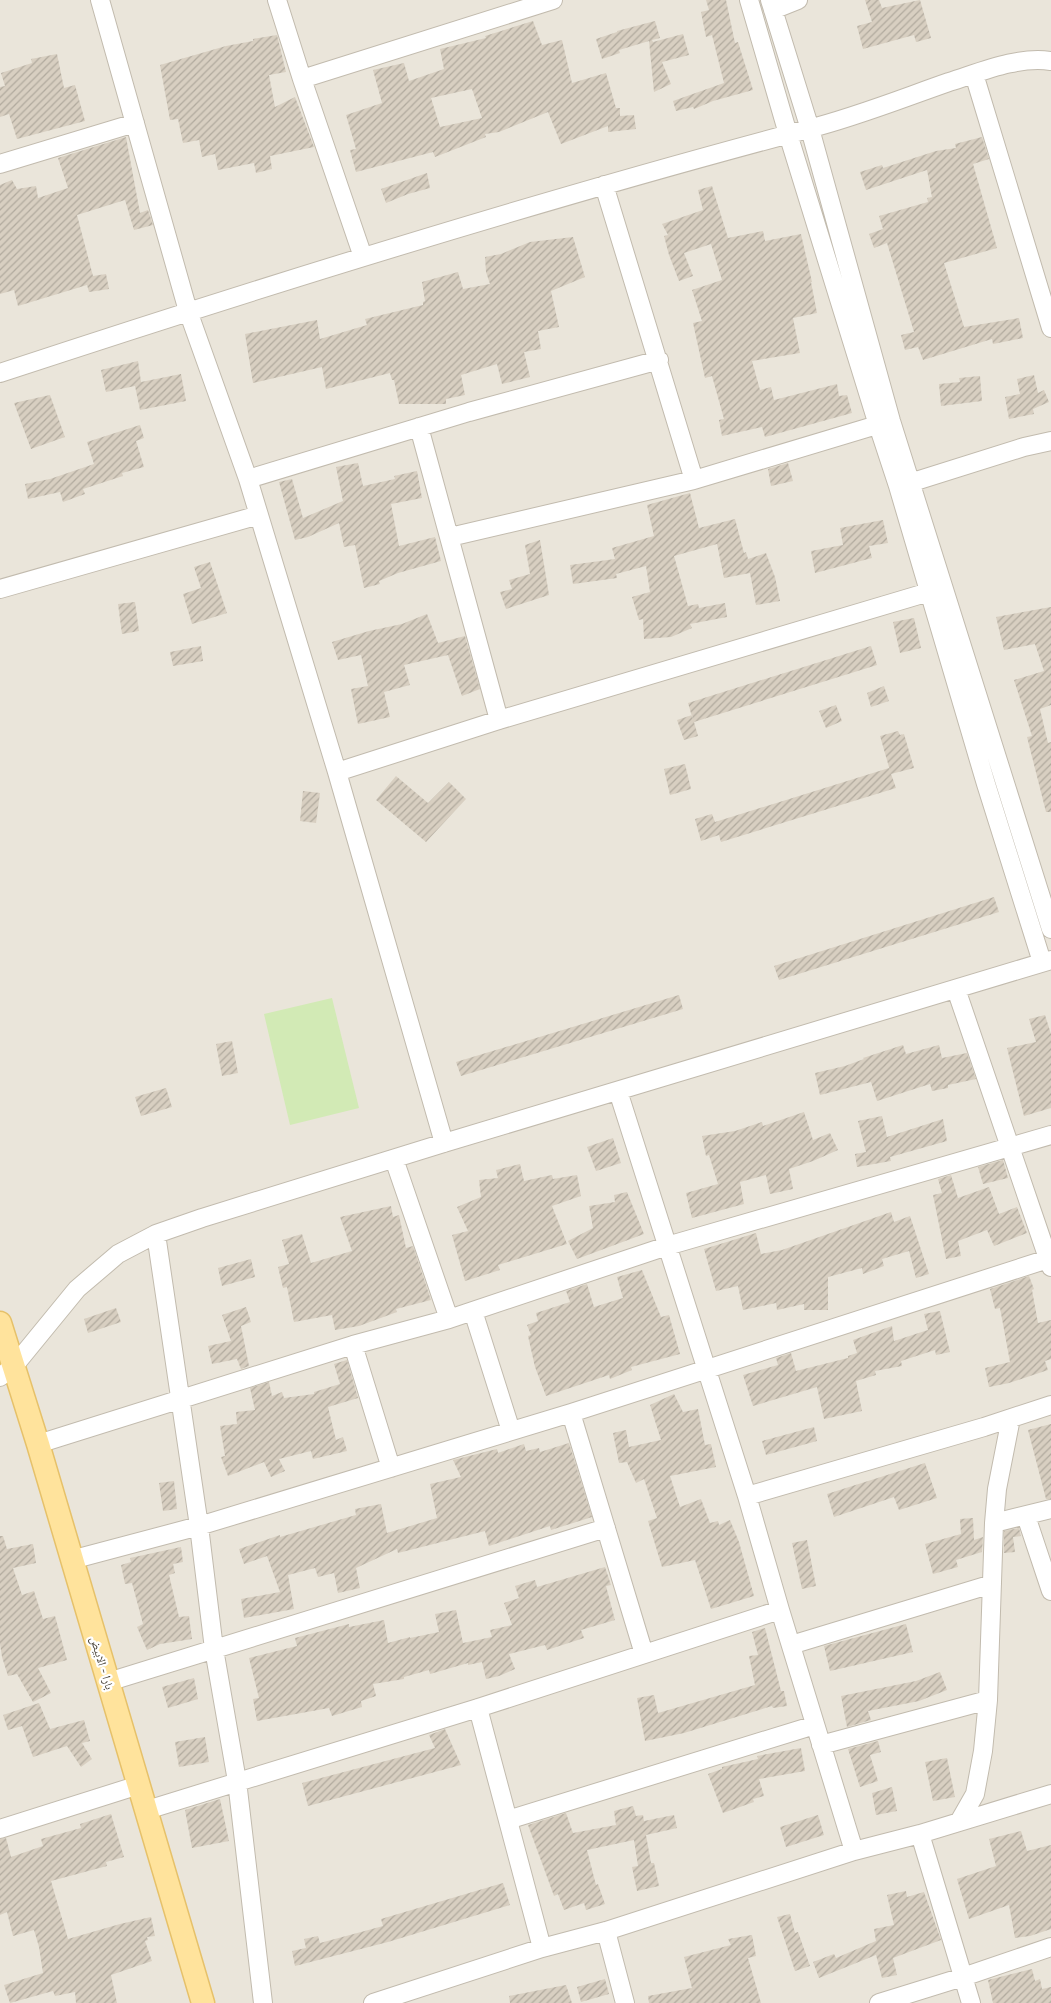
<svg xmlns="http://www.w3.org/2000/svg" width="1051" height="2003" font-family="'Nunito Sans','Noto Naskh Arabic',sans-serif">
<style>
.residential{fill:#eae5da}
.green{fill:#d2eab5}
.building{fill:url(#building-hatch);fill-rule:evenodd}
.lines{fill:none;stroke-linecap:round;stroke-linejoin:round}
.minor-casing{stroke:#c2bbae;stroke-width:20}
.major-casing{stroke:#e6c16a;stroke-width:25}
.minor{stroke:#fff;stroke-width:18}
.major{stroke:#ffe39c;stroke-width:22}
.labels{text-anchor:middle;dominant-baseline:central;stroke-width:4.5;stroke-linejoin:round;paint-order:stroke}
.street-label{font-size:12px;fill:#4b4439;stroke:#fff}
</style>
<defs>
<pattern id="building-hatch" width="6" height="6" patternUnits="userSpaceOnUse" patternTransform="scale(1.25)"><rect width="6" height="6" fill="#d8cfc1"/><path d="M-1 1l2-2M0 6l6-6M5 7l2-2" fill="none" stroke="#b1aa9e"/></pattern>
</defs>
<rect width="100%" height="100%" fill="#f6f3ec"/>
<path class="residential" d="M0,0H1051V2003H0Z"/>
<path class="green" d="M332,998L359,1108L290,1125L264,1014Z"/>
<path class="building" d="M706,0H726L735,43L738,42L753,90L713,101L694,109L693,107L676,111L673,101L724,83L712,35L706,37L701,12L709,10Z
M865,0H879L882,8L920,0L931,38L916,42L914,35L863,49L857,26L872,22Z
M533,21L542,45L562,40L572,83L606,73L616,108H620V116L634,115L636,129L608,132V126L561,144L548,112L499,132L485,134L486,137L435,157L433,152L356,172L350,150L356,149L346,115L382,103L373,70L404,63L409,81L444,69L440,49L486,38L485,36ZM472,89L482,118L440,127L431,98Z
M655,21L660,38L652,40L653,42L683,34L689,55L662,62L671,84L654,92L649,41L619,50L620,53L602,59L596,39L617,32V31Z
M277,35L286,72L269,75L275,107L295,97L314,147L270,156L272,169L256,173L254,163L218,170L215,154L202,157L199,140L183,143L178,119L170,120L160,65L226,46L253,41V39Z
M57,54L64,88L75,85L85,121L17,139L9,114L0,117V87L5,86L1,73L32,63L31,59Z
M126,137L140,213L148,210L153,225L134,230L125,200L77,215L93,276L106,274L109,289L89,292L87,285L18,306L14,290L0,294V185L12,180L17,189L36,186L38,198L68,188L58,158Z
M982,137L989,159L973,164L997,248L944,263L964,327L1019,318L1023,338L993,344L992,339L923,360L918,347L905,350L901,335L914,332L887,243L874,248L869,234L883,229L879,216L928,202L927,198L932,197L927,170L866,190L860,172L882,165L883,168L936,151L956,148L955,144Z
M427,173L430,188L408,194L386,203L381,189Z
M712,186L728,238L763,231L765,241L801,234L812,282H811L817,313L793,318L800,353L752,361L760,390L771,387L774,400L837,384L839,396L847,395L852,413L765,437L762,427L722,436L719,420L724,419L712,376L705,378L693,323L702,321L692,290L722,280L711,244L684,253L693,276L679,281L669,255L664,236L668,235L662,224L703,210L698,190Z
M573,237L585,277L551,291L559,327L538,331L541,349L524,352L530,377L502,384L497,364L461,375L465,395L446,399V404H399L394,380H392L390,373L326,389L322,367L253,383L245,334L317,320L320,339L367,325L365,319L423,305V302L425,301L422,282L458,272L463,289L490,284L486,272L485,257L501,254L530,242Z
M138,361L141,382L181,374L186,401L140,410L135,386L106,392L101,370Z
M1034,375L1038,393L1044,390L1049,402L1033,409L1034,414L1009,419L1005,397L1020,394L1017,379Z
M980,376L982,401L941,406L939,384L960,382L959,378Z
M50,395L65,437L31,449L14,403Z
M140,425L144,438L136,441L144,467L122,473L123,476L83,489L85,494L63,502L60,492L28,499L25,484L50,479L94,464L87,442Z
M358,463L363,486L395,479L394,476L417,471L422,498L391,504L399,546L435,537L441,561L398,573L379,581L380,584L364,588L355,545L344,547L339,523L308,537L295,540L279,482L292,479L303,518L343,501L336,467Z
M788,463L793,481L771,486L768,469Z
M690,493L699,528L735,519L744,553L746,552L748,559L766,553L775,577L780,601L756,605L750,573L724,578L717,544L674,556L688,606L698,604L699,608L725,603L727,617L690,624L692,628L671,637L644,639L643,619L639,620L632,597L650,592L646,566L616,574L617,578L573,584L570,565L615,559L612,548L654,536L647,505Z
M883,520L888,543L869,546L872,558L815,573L811,551L843,545L840,528Z
M540,540L549,595L506,609L500,592L512,589L509,580L530,574L525,545Z
M210,562L227,613L192,624L183,594L201,588L194,567Z
M135,602L139,631L122,634L118,604Z
M1051,607V705L1040,709L1048,743L1051,742V812H1046L1027,737L1032,736L1014,680L1044,671L1035,644L1004,650L996,617Z
M427,614L438,643L465,636L480,689L462,696L448,655L404,665L410,685L384,692L390,717L358,724L351,689L368,686L361,655L338,660L332,642L369,631L402,624Z
M914,618L921,648L900,653L893,622Z
M201,646L203,661L173,666L170,652Z
M871,646L877,665L694,722L698,736L684,740L677,720L692,715L693,720L688,703Z
M884,686L889,701L871,707L867,693Z
M836,705L842,721L826,728L819,711Z
M898,731L900,735L904,734L914,768L891,774L880,736Z
M685,764L691,789L670,795L664,769Z
M889,768L896,788L721,842L719,835L701,841L695,819L712,814L715,822Z
M396,776L428,803L449,782L466,799L426,842L376,800Z
M303,791L320,793L316,823L300,821Z
M994,897L999,912L779,980L774,966Z
M679,995L683,1009L461,1076L456,1062Z
M1045,1015L1051,1034V1108L1024,1116L1007,1048L1036,1042L1029,1019Z
M232,1041L238,1073L222,1076L216,1044Z
M903,1045L906,1054L939,1045L942,1058L967,1053L976,1079L948,1085V1088L932,1091L930,1084L877,1101L871,1082L820,1095L815,1073L845,1066L864,1059L863,1058Z
M166,1088L172,1107L141,1116L135,1097Z
M804,1112L813,1140L830,1133L838,1150L813,1161L789,1169L793,1189L770,1194L766,1175L740,1182L744,1204L692,1218L686,1193L718,1184L709,1155L706,1156L702,1136L735,1131L762,1122L763,1126Z
M882,1116L887,1137L943,1119L947,1141L890,1157L891,1161L857,1167L855,1154L866,1152L858,1121Z
M613,1138L621,1163L596,1171L587,1147Z
M1003,1160L1008,1178L983,1184L978,1167Z
M520,1164L524,1181L552,1175L553,1179L577,1175L581,1196L552,1206L567,1244L498,1265L500,1270L465,1281L452,1235L468,1231L457,1207L481,1197L479,1180L498,1178L496,1170Z
M951,1175L958,1198L989,1187L999,1214L1017,1207L1027,1233L994,1246L987,1230L958,1241L961,1256L946,1259L933,1195L942,1193L938,1179Z
M627,1192L644,1234L577,1259L568,1241L593,1228L589,1206L615,1202L614,1195Z
M391,1206L393,1217L399,1215L406,1248L413,1246L431,1300L396,1309L397,1312L359,1326L335,1330L332,1315L294,1322L287,1287L283,1288L278,1267L289,1264L282,1240L302,1234L311,1263L352,1251L340,1217Z
M891,1212L894,1222L910,1216L929,1274L916,1278L909,1251L882,1259L884,1266L863,1274L862,1268L828,1277V1310H804V1304L777,1310L776,1303L743,1310L738,1286L716,1291L704,1249L756,1233L761,1254L782,1250Z
M251,1259L255,1277L222,1286L218,1268Z
M642,1270L661,1317L669,1315L680,1354L631,1367L632,1370L610,1379L609,1375L546,1396L535,1367L528,1336L531,1335L527,1325L538,1321L536,1313L570,1302L566,1291L587,1284L594,1307L623,1298L617,1277Z
M1029,1276L1034,1289L1032,1290L1038,1323L1051,1320V1359L1045,1361L1048,1370L1009,1383L989,1387L985,1368L1010,1362L1000,1308L995,1309L990,1289Z
M246,1307L251,1322L241,1326L249,1366L241,1369L237,1359L212,1364L208,1346L231,1341L222,1315Z
M116,1308L121,1322L88,1333L84,1319Z
M940,1311L950,1352L936,1355L935,1350L901,1361L902,1366L875,1371L876,1375L856,1381L862,1411L824,1419L817,1387L753,1406L743,1375L778,1365L776,1358L791,1353L796,1371L848,1358V1356L857,1353L853,1340L892,1326L894,1341L928,1330L924,1314Z
M347,1360L358,1398L328,1407L336,1440L343,1437L347,1451L313,1459L311,1451L279,1459L285,1471L271,1477L264,1462L228,1476L221,1457L225,1456L220,1426L237,1424L236,1412L255,1410L250,1388L269,1382L272,1396L282,1392L284,1398L314,1394V1392L340,1384L334,1364Z
M674,1394L683,1412L698,1409L705,1445L711,1444L716,1467L670,1476L680,1507L701,1499L710,1523L718,1521L719,1525L730,1520L739,1542L754,1596L711,1609L695,1560L662,1567L648,1521L657,1518L644,1479L636,1483L627,1462L619,1463L613,1433L626,1430L629,1447L661,1440L650,1405Z
M1051,1424V1499H1046L1028,1430Z
M814,1427L817,1441L766,1455L762,1441Z
M569,1443L592,1517L551,1530L550,1526L489,1546L485,1531L398,1553L397,1549L356,1568L360,1588L338,1593L334,1573L318,1577L315,1568L288,1575L294,1609L244,1618L241,1599L280,1592L267,1556L244,1564L239,1549L280,1535V1537L356,1515L355,1509L381,1504L387,1533L437,1518L430,1484L461,1477L453,1460L497,1449L498,1453L524,1444L526,1451L539,1448L540,1452Z
M925,1463L937,1498L899,1510L894,1497L834,1517L827,1494Z
M174,1481L177,1509L163,1511L159,1483Z
M973,1518L974,1540L983,1537L982,1552L956,1560L958,1567L933,1574L925,1544L961,1534L960,1519Z
M1019,1528L1021,1536L1013,1537L1015,1552L1004,1553V1531Z
M0,1536H3L7,1549L33,1544L36,1563L13,1568L22,1595L34,1591L43,1619L55,1616L67,1660L38,1668L51,1693L33,1702L17,1674L8,1676L2,1657L0,1644Z
M807,1540L816,1586L802,1589L792,1543Z
M181,1547L183,1562L173,1564L175,1573L169,1575L179,1617L189,1616L192,1639L160,1644L147,1650L137,1627L143,1624L132,1583L125,1584L121,1565L131,1562L130,1558Z
M605,1567L611,1585L606,1586L615,1620L581,1630L584,1638L547,1650L545,1645L509,1654L515,1669L499,1676L486,1679L482,1662L468,1665V1663L430,1674L429,1670L404,1677V1679L373,1684L376,1696L361,1701L362,1707L332,1716L329,1708L257,1721L253,1699L259,1698L249,1658L297,1646L295,1638L349,1624V1627L384,1620L388,1643L410,1637V1638L439,1632L435,1614L456,1610L463,1643L492,1637L490,1630L512,1625L504,1603L519,1598L515,1586L535,1580L537,1587Z
M906,1624L913,1652L830,1671L824,1646Z
M765,1628L781,1691H784L787,1706L773,1708L772,1706L684,1733L645,1741L637,1698L654,1695L658,1713L755,1685L749,1656L758,1655L752,1632Z
M940,1672L947,1690L919,1701L868,1711L871,1720L847,1727L841,1696L916,1681Z
M194,1678L198,1699L168,1708L162,1687Z
M39,1703L50,1729L84,1720L90,1741L82,1743L92,1759L81,1767L67,1746L33,1757L22,1726L8,1730L3,1715Z
M445,1729L461,1765L308,1806L302,1783L435,1748L429,1735Z
M205,1737L209,1762L179,1767L175,1742Z
M878,1741L881,1752L870,1755L878,1781L860,1787L848,1749Z
M801,1748L805,1771L759,1779L764,1796L753,1799L754,1802L723,1813L708,1774L722,1769V1767L758,1759L757,1756Z
M947,1758L955,1797L933,1801L925,1762Z
M892,1787L897,1811L876,1815L872,1793Z
M220,1799L229,1841L192,1848L185,1810Z
M633,1806L636,1816L643,1815L644,1821L674,1815L677,1828L646,1835L651,1863H654L659,1886L637,1891L632,1867L638,1866L634,1840L587,1850L596,1885L598,1884L605,1904L586,1910L584,1903L564,1910L558,1894L554,1896L528,1825L566,1813L573,1833L616,1825L614,1811Z
M111,1814L124,1857L106,1862L107,1866L51,1881L68,1939L120,1924L151,1917L155,1936L147,1937L148,1940L145,1941L152,1961L111,1975L117,2003H76L75,1992L55,1996L53,1991L10,2003L4,1985L43,1973L39,1947L34,1930L13,1936L7,1912L0,1915V1839L6,1838L11,1857L43,1846L41,1839L81,1828L80,1824Z
M818,1815L824,1835L786,1847L780,1827Z
M1021,1831L1027,1851L1051,1845V1929L1030,1936L1015,1938L1009,1905L969,1919L957,1879L996,1866L989,1839Z
M503,1883L510,1905L388,1942L295,1966L292,1951L306,1948L304,1939L318,1936L320,1943L361,1932L383,1926L381,1919Z
M906,1891L907,1897L924,1892L941,1940L893,1958L897,1975L882,1978L876,1955L819,1978L813,1962L834,1954L836,1958L876,1941L874,1929L894,1925L887,1895Z
M790,1914L795,1933L798,1932L810,1966L795,1971L777,1917Z
M752,1935L756,1956L748,1958L761,2003H649L648,1996L692,1988L684,1957L731,1945L728,1939Z
M1032,1969L1035,1981L1040,1979L1042,1989L1051,1987V2003H993L988,1980Z
M605,1979L609,1994L581,2002L577,1987Z
M566,1985L572,2003H510L509,1996Z"/>
<g class="lines">
<g class="minor-casing">
<path id="minor" d="M100,0L188,311L248,479L337,772L444,1143
M277,0L302,79L363,257
M749,0L788,134L878,425L898,486L986,784L1042,962
M770,0L810,129L891,421L1051,929
M773,10L798,0
M974,74L1051,328
M302,79L553,0
M0,164L135,123
M604,185L694,480
M0,373C267,285 536,201 808,129C856,117 903,98 949,82C981,72 1017,56 1051,61
M419,427L499,720
M248,479L469,412L659,360
M900,486L1024,447L1051,441
M450,537L694,480L887,422
M0,589L259,515
M337,772L499,720L929,592
M956,989L1051,1267
M618,1091L747,1496L780,1610L854,1851
M394,1159L449,1319
M156,1234L199,1526L214,1649L237,1781L263,2003
M473,1311L511,1431
M353,1345L391,1468
M0,1377L14,1366L77,1289L118,1254L156,1234L202,1218L444,1143L1051,960
M571,1413L644,1654
M38,1444L353,1345L449,1319L667,1246L1051,1135
M747,1496L984,1427L1051,1405
M1026,1516L1051,1591
M994,1523L1051,1509
M71,1560L199,1526L571,1413L1051,1258
M791,1645L992,1584
M108,1682L606,1528
M478,1708L542,1948
M821,1745L988,1700
M147,1810L478,1708L780,1610
M508,1820L815,1725
M959,1822L975,1794L983,1751L988,1700L994,1523L997,1489L1011,1418
M0,1829L139,1785
M920,1834L971,2003
M606,1931L625,2003
M373,2003L542,1948L606,1931L854,1851L920,1834L1051,1794
M879,2003L963,1977L1051,1947"/>
</g>
<g class="major-casing">
<path id="major" d="M0,1323L38,1444L203,2003"/>
</g>
<use href="#minor" class="minor"/>
<use href="#major" class="major"/>
</g>
<g class="labels">
<g class="street-label">
<text transform="translate(102 1663) rotate(73)">بارا - الابيض</text>
</g>
</g>
</svg>
